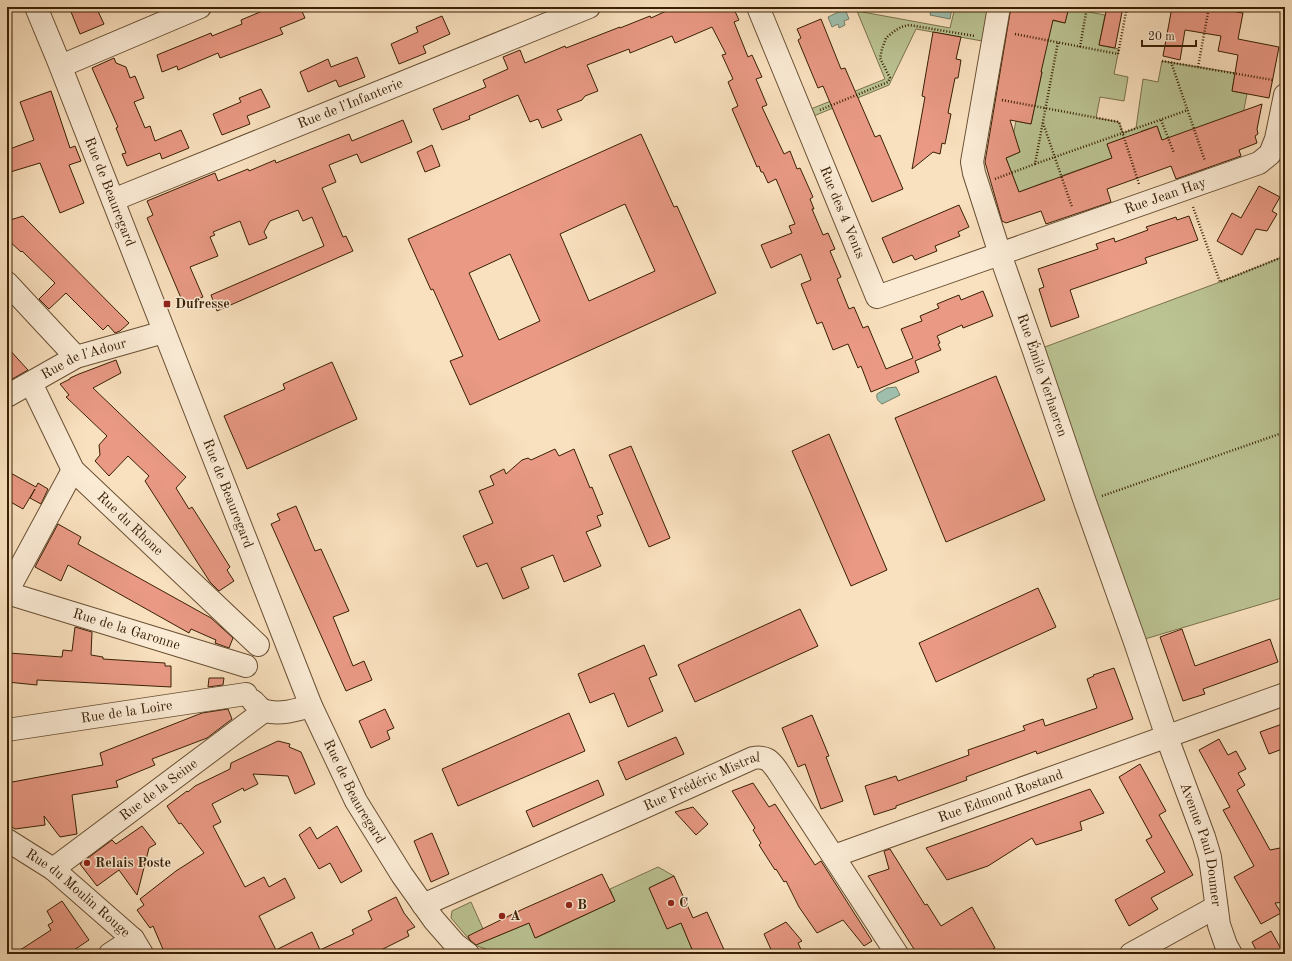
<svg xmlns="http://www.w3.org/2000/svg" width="1292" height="961" font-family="'Old Standard TT',serif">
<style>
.green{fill:#bbc393;stroke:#7a724c}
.water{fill:#9fbeac;stroke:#767f69}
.building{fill:#e99984;stroke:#392005;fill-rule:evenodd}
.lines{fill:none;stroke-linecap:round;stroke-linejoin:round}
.minor-casing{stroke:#695033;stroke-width:24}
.path{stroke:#392005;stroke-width:2.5;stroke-dasharray:1 2;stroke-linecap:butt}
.minor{stroke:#fbebd5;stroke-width:22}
.poi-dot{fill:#8f2418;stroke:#fbebd5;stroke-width:1.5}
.labels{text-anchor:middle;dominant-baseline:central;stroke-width:3;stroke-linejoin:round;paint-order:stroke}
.street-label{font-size:14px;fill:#392005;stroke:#fbebd5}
.poi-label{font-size:14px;font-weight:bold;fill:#392005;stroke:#fbebd5;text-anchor:start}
</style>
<rect width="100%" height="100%" fill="#f9e0be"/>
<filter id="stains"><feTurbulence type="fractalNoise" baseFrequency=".005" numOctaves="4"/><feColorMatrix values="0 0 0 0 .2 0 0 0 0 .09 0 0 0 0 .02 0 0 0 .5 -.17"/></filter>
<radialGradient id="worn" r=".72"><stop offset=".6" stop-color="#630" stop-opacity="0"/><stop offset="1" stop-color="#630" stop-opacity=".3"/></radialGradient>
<path class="green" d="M955,7H999L993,43L916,29L889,85L804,120L801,113L885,79L857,11L950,28Z
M1068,8L1105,15L1099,45L1119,49L1114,74L1128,77L1124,101L1100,97L1096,118L1119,122L1123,133L1136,128L1143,79L1158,82L1162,61L1235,73L1232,91L1247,94L1242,119L1168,156L1157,126L1141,131L1146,146L1129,152L1124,138L1107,144L1112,158L1061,176L1066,193L1054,197L1048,181L1019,192L1006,158L1020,152L1015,137L1013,136L1016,121L1031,124L1042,72L1027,70L1035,17L1065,23Z
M1285,256V597L1135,642L1034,351L1220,282Z
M658,867L674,876L649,888L667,928L681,923L694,954H492L486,949L474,945L451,918L452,911L471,902L488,940L529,923L536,938L615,901L610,889Z"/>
<path class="water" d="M932,7L952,8L950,19L930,15Z
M845,9L849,19L844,21L845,25L839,28L838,24L832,27L828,17Z
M896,387L900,395L882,404C878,401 876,399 877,394L887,388Z"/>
<path class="building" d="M69,7H96L104,24L80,34Z
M272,7H300L305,18L280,28L283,34L249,47L220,58L218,53L178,70L177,66L162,72L157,55L211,33L212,36L242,24L241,20Z
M675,7H733L739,20L734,22L748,57L752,55L762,77L756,79L767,105L762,107L784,154L790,151L797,169L800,168L813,197L810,199L814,209H812L823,235L828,233L835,249L830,251L841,277L837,279L849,309L854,307L863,328L868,326L886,369L913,358L901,329L922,321L920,316L939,308L937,304L959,295L961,300L983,291L993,316L963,328L962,325L937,336L940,343L938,344L941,350L915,361L919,372L871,392L861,366L858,368L848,344L833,350L822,322L817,324L801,284L811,280L801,254L771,268L761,245L792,233L789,226L795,224L776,179L768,183L763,172H761L759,166L757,167L732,109L738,106L728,82L733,79L722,55L726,54L712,27L675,43L672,36L630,53L629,49L587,65L598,91L585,96L582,100L557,110L562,120L542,128L538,119L530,122L518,95L469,116L470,119L442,130L433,109L486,87L483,80L508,69L503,57L520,50L525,63L565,46L566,48L620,27V28L650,16L651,18Z
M1011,7H1069L1065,23L1053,20L1041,72H1042L1031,124L1010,120L1020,152L1006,158L1019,192L1112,158L1107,144L1157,126L1162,140L1262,104L1257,129L1258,134L1255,136L1257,143L1239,150L1241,156L1176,179L1171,166L1107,189L1111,202L1046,224L1041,211L1006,223L1002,221L985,162Z
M1107,7H1123L1115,48L1099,45Z
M1172,7H1208L1243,13L1238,39L1279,47L1269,98L1232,91L1238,55L1218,51L1221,36L1185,30L1180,60L1163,56Z
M442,16L450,34L423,46L426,53L399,64L391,44L418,32L416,27Z
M821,19L841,69L845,68L875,137L880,135L903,189L872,202L823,86L818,88L798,40L801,38L797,29Z
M933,32L961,37L956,59L961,60L958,78H955L948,113L951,114L945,144L942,143L940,154L933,152L912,169L925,97L922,96Z
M357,57L365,77L339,87L336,80L308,92L300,72L328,59L331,67Z
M114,58L116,63L126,67L130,78L135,76L144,98L134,102L145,128L150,126L155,141L181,130L189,148L162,159L160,153L127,166L122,154L126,153L116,128L118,127L92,68Z
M261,89L270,107L247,116L250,124L222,135L213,114L241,102L239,98Z
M51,91L70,148L75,146L81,161L69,165L84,203L60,213L40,163L7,173V150L34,140L20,102Z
M403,120L412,142L361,163L357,154L329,165L336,182L322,188L343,237L346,236L353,251L217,311L211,295L324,246L312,217L303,221L298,210L270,221L264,232L267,238L249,245L240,221L213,232L215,235L210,237L218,256L190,267L203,297L184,305L147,218L153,215L147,201L215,173L218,181L248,169L249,171L275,160L276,163L349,134L352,141Z
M641,134L674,207L677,206L716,293L470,405L450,361L463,356L433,289L431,290L408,239ZM625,204L655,271L589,301L560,234ZM510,254L540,321L499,340L469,273Z
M432,145L440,166L425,172L417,152Z
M1259,186L1280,197L1272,211L1277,214L1267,231L1256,229L1242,255L1217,241L1232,213L1241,218Z
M959,205L969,227L958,232L960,236L935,246L937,251L922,257L915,260L912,255L893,263L882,238Z
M23,216L129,323L120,331L115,333L108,325L103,330L66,293L49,309L39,299L55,283L22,251L21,252L7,239V221Z
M1189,216L1198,240L1145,258L1147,263L1070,290L1079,317L1051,327L1039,289L1044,287L1038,269L1098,249L1096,244L1114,238L1115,242L1148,230L1146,227L1176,217L1177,220Z
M7,347L28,370L7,382Z
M116,360L121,373L93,388L186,477L176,488L189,509L192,507L215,543L230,567L227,570L234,581L219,591L210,582L145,481L149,476L128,456L109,476L95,461L100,455L99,445L107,436L66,397L69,395L60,384L70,379V378L79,374Z
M332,362L357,419L247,469L224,416L285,389L283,384Z
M996,376L1045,500L946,542L895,418Z
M829,434L887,570L851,586L792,451Z
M631,446L670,538L649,547L609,455Z
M555,449L559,456L574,449L590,488L592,487L603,514L597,516L601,526L586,532L601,566L564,582L553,555L521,568L529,588L503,599L487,563L477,567L463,536L493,523L479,491L494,485L490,476L504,469L506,474L522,460L528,458L531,460Z
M7,471L36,487L38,483L48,489L41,504L30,498L35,489L23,509L7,500Z
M296,506L315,551L321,549L349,611L333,617L353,666L364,661L372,680L346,691L271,524L280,520L277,514Z
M58,524L81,537L78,544L211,618L233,638L229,648L215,643L216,640L191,629L189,633L68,565L61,581L35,567Z
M1038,588L1056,627L936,682L919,643Z
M800,609L818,646L695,702L678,665Z
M75,627L92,632L91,655L103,657V659L165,663V666H171V687L37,680V685L7,682L9,653L62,657L63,650L72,651Z
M1182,629L1195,666L1270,639L1278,662L1203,689L1205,694L1183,701L1160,637Z
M644,645L657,675L649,678L663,711L628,727L614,693L590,703L578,674Z
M1114,668L1133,719L1037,754L1036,751L966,777L967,780L896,806V808L874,815L865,786L896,776L898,781L969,755L968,750L1025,730L1023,726L1043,719L1045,726L1097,708L1087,679L1094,676L1093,675Z
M209,678H224L223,685L208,687Z
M228,709L232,719L207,738L152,759L155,765L116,781L118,787L72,795L77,834L60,837L44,816L45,825L15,829L9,825L7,814V783L103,765L100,753L202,713Z
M385,709L394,728L387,731L390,739L371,748L359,721Z
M569,713L585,751L458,806L442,769Z
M812,715L829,756L826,757L843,801L821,809L805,764L798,767L782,728Z
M1285,723V748L1269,754L1260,732Z
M676,737L684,754L626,780L618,762Z
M1219,739L1228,755L1236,751L1246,769L1238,773L1245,785L1237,790L1270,850L1285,847V902L1275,903L1281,913L1261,924L1234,877L1254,866L1223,810L1230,807L1199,750Z
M278,741L290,744L289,747L301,752L315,784L295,794L288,776L253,774L258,784L244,791L243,788L212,804L221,822L213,826L245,887L264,877L269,887L285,878L295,898L259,916L276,950L312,932L320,950L354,934L352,930L372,920L368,911L396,897L404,913L415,927L407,931L409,936L373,954H165L153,926L150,928L137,910L144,905L140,899L176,871L204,853L181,823L179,824L167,806L187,791L188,792L195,786L230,769L231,763Z
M1140,764L1166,811L1159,815L1193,875L1151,898L1158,909L1129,926L1115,900L1165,872L1146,840L1152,837L1119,777Z
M598,780L604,795L533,827L526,811Z
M753,783L769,807L775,804L815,865L821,861L872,941L864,946L843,920L817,933L799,907L786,881L784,882L776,869L775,870L759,845L761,843L753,830L755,828L732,791Z
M1090,789L1104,813L1080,822L1082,830L1036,845L1032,838L988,866L947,880L926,848Z
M693,807L708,824L696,835L675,812Z
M142,826L156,844L149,848L137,895L119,870L97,886L80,864L112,840L116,844Z
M337,826L362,871L341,883L330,863L319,869L299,835L310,827L317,839Z
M432,833L449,874L431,882L414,841Z
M890,849L925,905L927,904L941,926L972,907L995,948L984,954H917L868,876L889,869L884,851Z
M602,874L615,901L535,938L529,923L476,945L470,940L468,936L523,909Z
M674,876L693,918L707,912L726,954H694L681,923L667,929L649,888Z
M62,901L89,940L68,954H14L51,930L48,925L53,922L47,911Z
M786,922L802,941L798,943L803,954H773L764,934Z
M1271,931L1284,954H1258L1252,942Z"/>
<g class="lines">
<g class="minor-casing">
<g id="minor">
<path id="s1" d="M36,7L58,60L311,706L356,801L402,875L434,920L455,944L468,954"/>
<path id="s2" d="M758,7L877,297L1259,163L1270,154L1276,139L1285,95"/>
<path id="s3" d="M999,7L972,162L974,173L1000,254L1034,351L1085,502L1135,642L1169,743L1204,837L1210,857L1219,925L1226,945L1231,954"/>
<path d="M61,66L200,7"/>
<path id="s4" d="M113,200L589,7"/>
<path d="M7,283L76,357"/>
<path id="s5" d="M31,383L73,470L258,645"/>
<path id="s6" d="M7,396L76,357L164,332"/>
<path d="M7,592L73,470"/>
<path id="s7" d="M7,593L246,666"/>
<path d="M253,701C256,704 261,710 265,711C280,715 297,710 311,706"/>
<path id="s8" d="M7,730L246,694"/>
<path id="s9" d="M7,840L53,869L133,939L142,954"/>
<path id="s10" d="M834,856L1285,694"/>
<path id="s11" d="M53,869L264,711"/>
<path id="s12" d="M423,905L638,810L753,758C766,756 770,760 777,770L897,954"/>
<path d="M110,954L133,939"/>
<path d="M1131,954L1216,907"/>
</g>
</g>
<path class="path" d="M1015,34L1118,54L1127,7
M1080,47L1087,7
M1162,61L1273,80
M1171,62L1205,161
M1198,67L1209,7
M1002,100L1119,122L1139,184
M820,110L888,82L890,78L880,58L882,49L886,38L893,32L901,27L909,25L975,36
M1161,120L1174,153
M1043,123L1072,207
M1035,164L1188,110
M995,179L1035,164L1058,42
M1193,207L1220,282L1285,256
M1102,496L1285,432"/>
<use href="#minor" class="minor"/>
</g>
<g class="poi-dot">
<rect x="163" y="300" width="8" height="8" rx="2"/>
<circle cx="87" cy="863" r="4"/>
<circle cx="671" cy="903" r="4"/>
<circle cx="569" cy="905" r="4"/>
<circle cx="502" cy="916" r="4"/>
</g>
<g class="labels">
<g class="street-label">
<text stroke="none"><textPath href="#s4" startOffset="256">Rue de l'Infanterie</textPath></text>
<text stroke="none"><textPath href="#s1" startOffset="199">Rue de Beauregard</textPath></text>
<text stroke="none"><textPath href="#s2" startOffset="619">Rue Jean Hay</textPath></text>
<text stroke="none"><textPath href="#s2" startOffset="222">Rue des 4 Vents</textPath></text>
<text stroke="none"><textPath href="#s6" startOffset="86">Rue de l'Adour</textPath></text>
<text stroke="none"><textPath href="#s3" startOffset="382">Rue Émile Verhaeren</textPath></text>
<text stroke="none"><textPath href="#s1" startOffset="523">Rue de Beauregard</textPath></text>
<text stroke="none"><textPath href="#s5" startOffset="175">Rue du Rhone</textPath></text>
<text stroke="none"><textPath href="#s7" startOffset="125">Rue de la Garonne</textPath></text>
<text stroke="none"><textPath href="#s8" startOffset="121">Rue de la Loire</textPath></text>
<text stroke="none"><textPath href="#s12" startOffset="305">Rue Frédéric Mistral</textPath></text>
<text stroke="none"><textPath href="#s11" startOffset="132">Rue de la Seine</textPath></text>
<text stroke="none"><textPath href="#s1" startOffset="847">Rue de Beauregard</textPath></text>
<text stroke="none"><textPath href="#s10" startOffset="177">Rue Edmond Rostand</textPath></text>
<text stroke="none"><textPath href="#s3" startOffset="878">Avenue Paul Doumer</textPath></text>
<text stroke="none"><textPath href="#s9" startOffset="89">Rue du Moulin Rouge</textPath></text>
</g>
<g class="poi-label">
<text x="175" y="304">Dufresse</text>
<text x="95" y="863">Relais Poste</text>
<text x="679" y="903">C</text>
<text x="577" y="905">B</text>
<text x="510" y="916">A</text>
</g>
</g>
<rect width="1292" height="961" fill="none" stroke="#f9e0be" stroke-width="24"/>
<rect x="8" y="8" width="1276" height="945" fill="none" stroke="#392005" stroke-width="2"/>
<rect x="12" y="12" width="1268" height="937" fill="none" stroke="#392005"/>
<path d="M1142 40v6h54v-6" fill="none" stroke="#392005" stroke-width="2"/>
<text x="1148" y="40" font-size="12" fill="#392005" stroke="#fbebd5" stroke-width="3" paint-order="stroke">20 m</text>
<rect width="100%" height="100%" filter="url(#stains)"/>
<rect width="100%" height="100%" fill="url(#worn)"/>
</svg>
